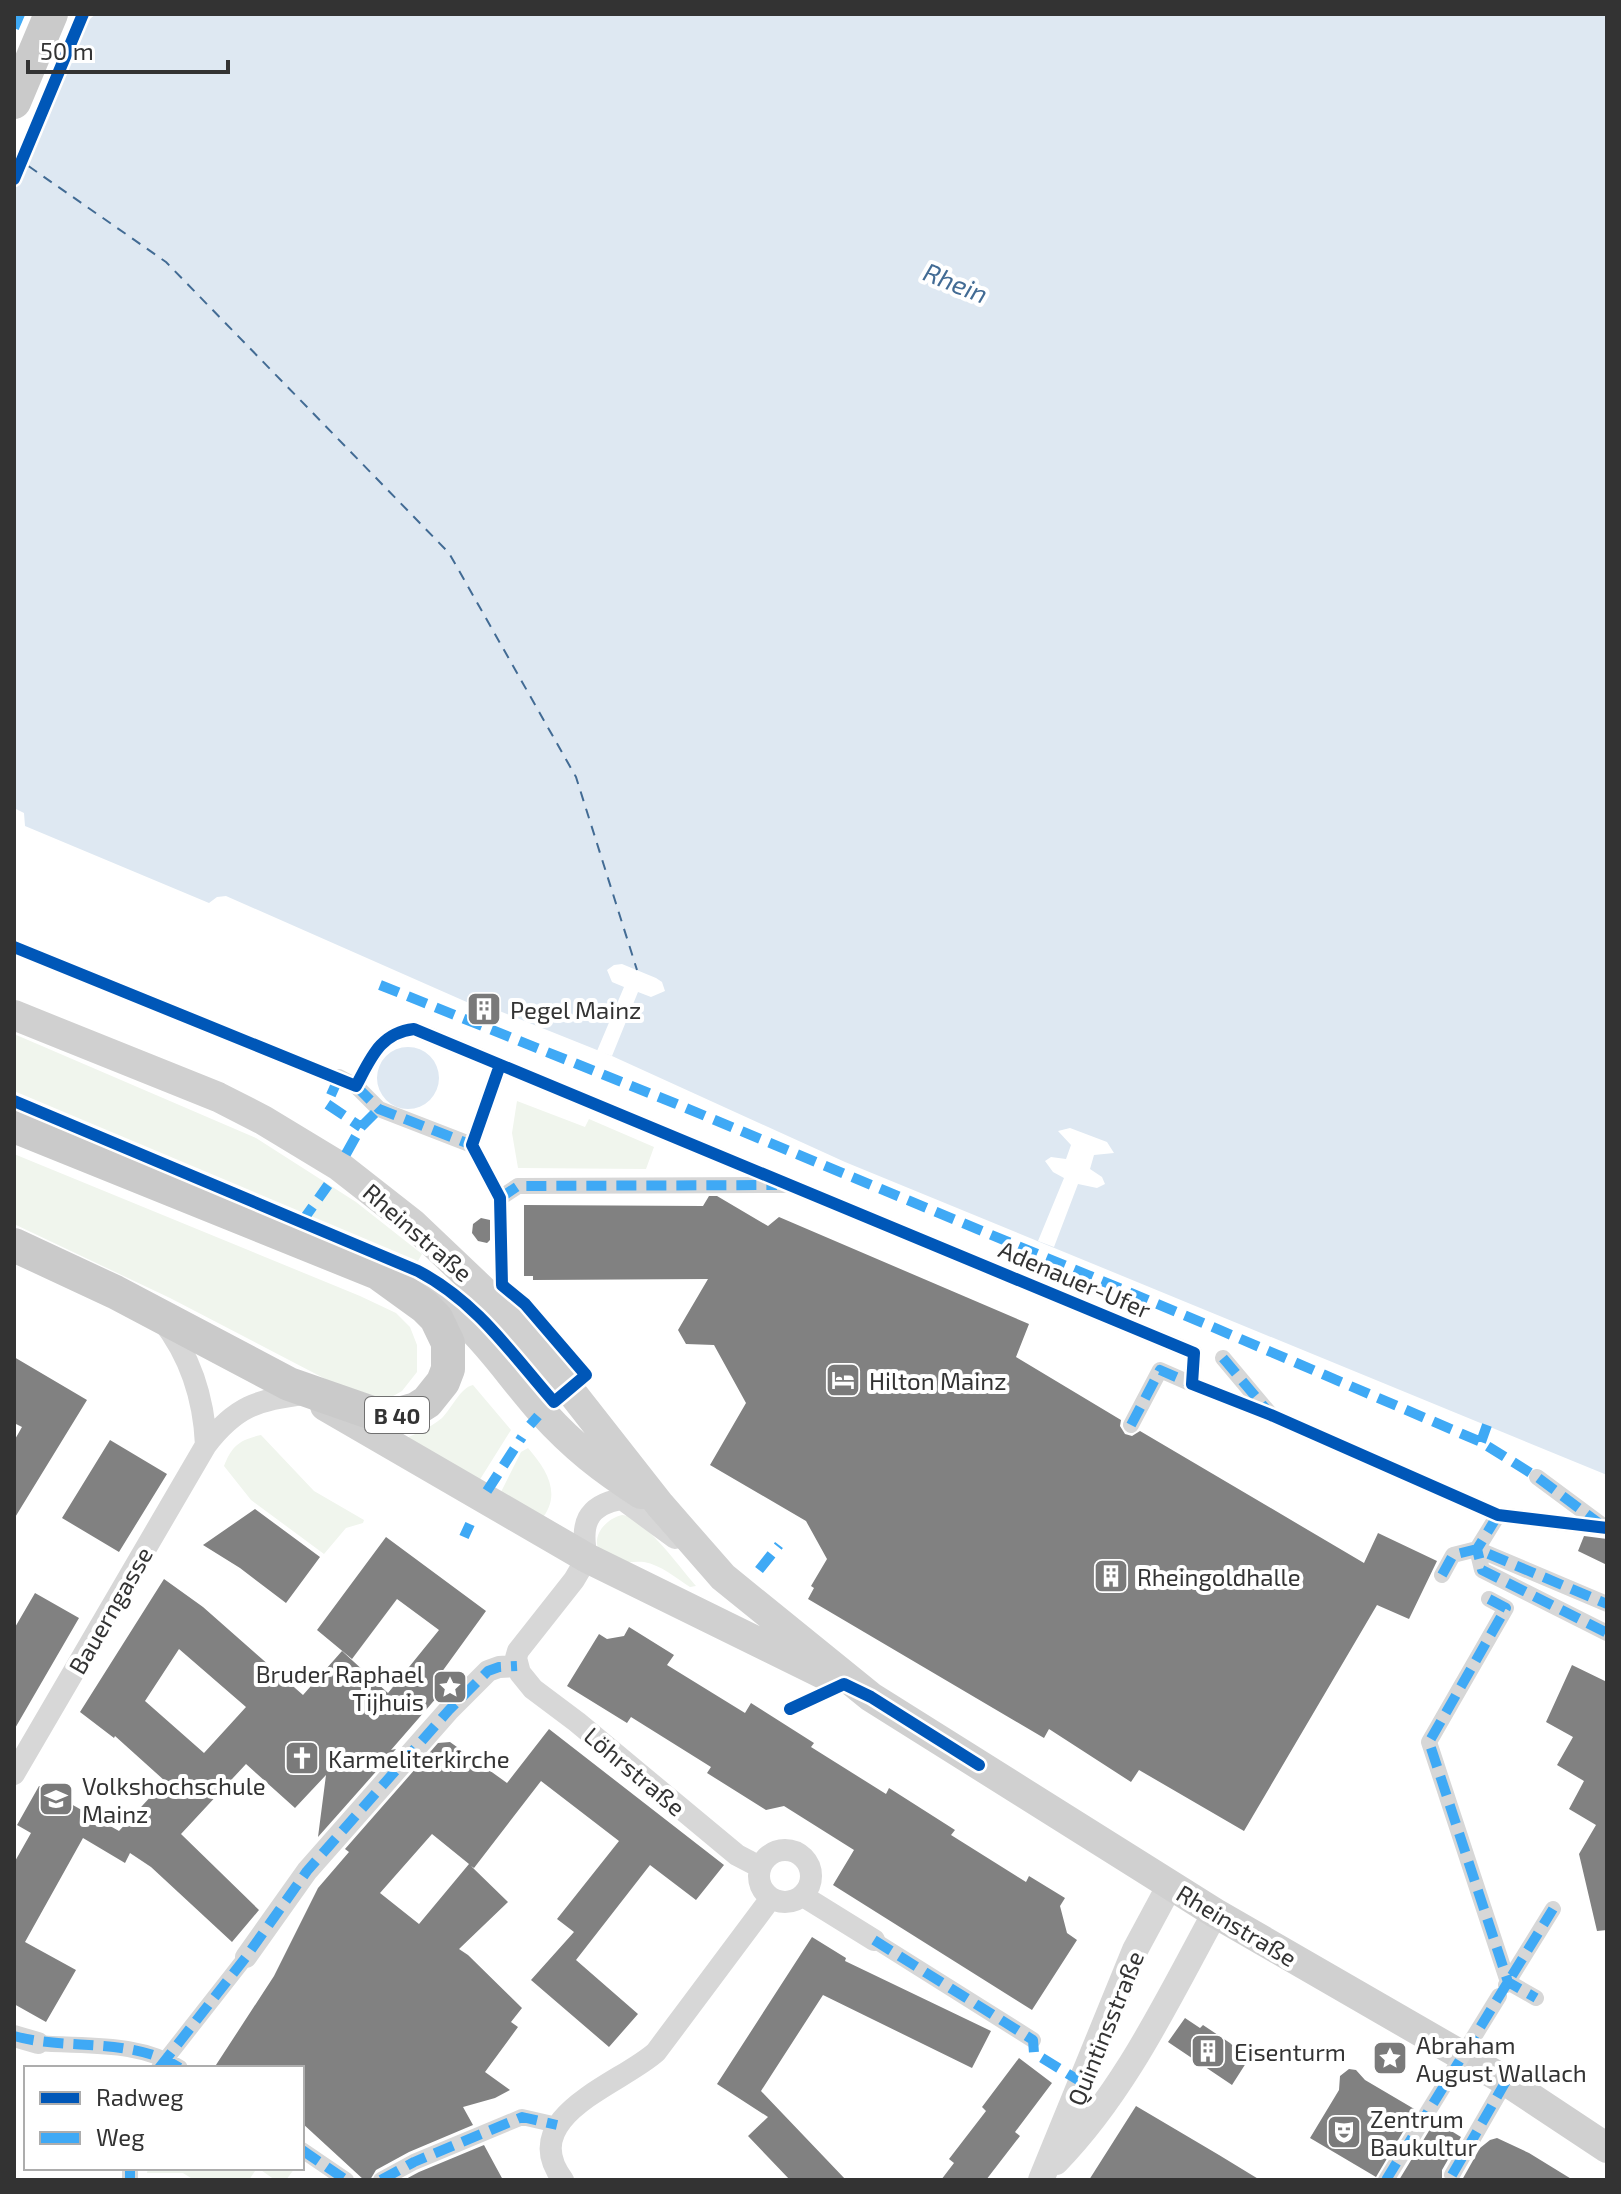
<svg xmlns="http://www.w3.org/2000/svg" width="1621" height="2194" font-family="'Exo 2',sans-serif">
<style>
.green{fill:#f0f5ed}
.water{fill:#dee8f2}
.pier{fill:#fff}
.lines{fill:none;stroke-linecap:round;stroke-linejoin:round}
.ferry{stroke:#426b94;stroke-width:2;stroke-dasharray:10 8;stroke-linecap:butt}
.building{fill:#818181;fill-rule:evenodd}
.pedestrian{stroke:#d7d7d7;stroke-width:16}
.minor{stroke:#d7d7d7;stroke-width:22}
.tertiary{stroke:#d7d7d7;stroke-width:26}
.secondary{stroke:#d0d0d0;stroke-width:30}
.primary{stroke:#cacaca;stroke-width:34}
.pedestrian-bridge{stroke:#d7d7d7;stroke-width:16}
.quiet{stroke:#3fa9f5;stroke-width:10;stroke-dasharray:20 10;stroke-linecap:butt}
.cycleway-casing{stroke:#fff;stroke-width:17}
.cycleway{stroke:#0057b8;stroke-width:12}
.labels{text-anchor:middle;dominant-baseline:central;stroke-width:8;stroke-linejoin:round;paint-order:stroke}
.shield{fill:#fff;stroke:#707070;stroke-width:2}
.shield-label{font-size:22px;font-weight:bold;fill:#333}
.poi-label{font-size:24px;fill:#333;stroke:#fff;text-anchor:start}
.street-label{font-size:24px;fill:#333;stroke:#fff}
.water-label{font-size:26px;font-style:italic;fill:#426b94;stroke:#fff}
</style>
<rect width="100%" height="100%" fill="#fff"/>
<path class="green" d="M14,1034L256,1138L356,1202L422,1254L418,1261L14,1091Z
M517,1101L585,1127L589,1119L654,1147L646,1169L518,1168L512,1133Z
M14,1154L360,1296L396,1313L410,1327L417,1345V1372L402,1391L386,1400L360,1397L170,1298L14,1224Z
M473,1385L511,1430L479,1481L401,1440C416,1434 430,1428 442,1418C452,1408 460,1388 473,1385Z
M261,1435L314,1491L364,1520L363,1523L346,1528L324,1554L251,1500L224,1466C232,1446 239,1440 261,1435Z
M528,1448C547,1470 563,1495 540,1521L500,1494L521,1452Z
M622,1515C643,1516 681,1569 696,1586L690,1587C676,1578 661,1565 644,1562C634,1561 621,1564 612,1560C585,1550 598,1521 622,1515Z
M148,2168H257L249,2180H194L183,2173H147Z
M258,2168H295L286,2180H275Z"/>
<path class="water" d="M14,14H66L86,22L96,14H1607V1475L845,1162L612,1056L492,1008V1005L481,1000L478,1007L226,896L217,897L209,903L25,826L24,813L14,808Z
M377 1078a31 31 0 1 1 62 0a31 31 0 1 1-62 0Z"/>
<path class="pier" d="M14,14H76L87,18L14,192Z
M622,964L656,978L662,982L665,991L651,997L638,992L612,1056L597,1051L624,987L612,982L607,970L614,965Z
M1070,1128L1107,1142L1114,1153L1094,1155L1090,1169L1102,1177L1105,1184L1097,1188L1078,1184L1054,1247L1038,1241L1064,1178L1053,1172L1045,1161L1051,1157L1066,1159L1071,1145L1058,1131Z"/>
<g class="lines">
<path class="ferry" d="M14,156L166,262L449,553L576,777L637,970"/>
</g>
<path class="building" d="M709,1196H717L768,1226L779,1217L1029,1324L1016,1357L1121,1420L1120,1426L1125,1434L1132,1436L1140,1431L1364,1563L1378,1533L1437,1561L1409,1619L1377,1605L1244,1831L1139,1770L1131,1782L1049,1729L1044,1738L808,1599L814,1588L811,1586L827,1559L806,1521L710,1465L746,1403L714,1345L686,1344L678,1330L708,1279L533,1280V1276H524V1205L703,1206Z
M481,1218L490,1220V1240L487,1243L478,1241L472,1233L473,1224Z
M14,1357L87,1400L14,1519V1441L22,1427L14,1423Z
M110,1440L167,1474L119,1552L62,1518Z
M255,1509L320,1557L286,1603L240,1568L203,1545Z
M1584,1536L1607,1539V1565L1578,1551Z
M386,1537L486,1611L436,1680L445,1688L391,1750L396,1749L318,1837L326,1775L295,1808L246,1764L181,1834L259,1910L232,1942L151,1867L130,1853L125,1863L83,1838L25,1942L76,1970L46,2022L14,2004V1863L31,1833L17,1825L39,1786L119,1831L165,1781L115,1736L114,1738L80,1712L164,1579L203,1607L303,1695L342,1651L388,1693L439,1630L397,1599L352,1659L317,1630ZM179,1649L246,1707L204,1753L145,1701Z
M35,1593L79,1618L14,1730V1629Z
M629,1627L674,1655L667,1665L745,1713L751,1703L814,1743L811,1747L886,1794L889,1788L955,1830L951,1835L1026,1882L1029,1876L1065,1898L1060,1906L1067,1933L1077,1940L1032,2010L833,1885L854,1850L784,1806L766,1810L707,1773L711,1767L631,1717L627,1723L567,1686L599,1634L607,1639L624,1636Z
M1572,1665L1607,1682V1930L1597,1931L1579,1854L1596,1825L1569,1809L1584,1781L1557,1765L1573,1737L1546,1722Z
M549,1729L724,1865L696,1900L650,1865L576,1960L638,2014L609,2047L531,1980L574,1932L557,1919L619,1841L541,1781L474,1868L471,1866L508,1902L459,1949L468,1955L522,2008L511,2022L518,2027L485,2072L510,2090L495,2098L463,2107L473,2125L409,2152L376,2170L370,2180H364L302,2123V2068H214L274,1976L318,1888L349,1852L345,1849L438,1743L450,1742L507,1783ZM432,1834L469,1864L419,1924L380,1893Z
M812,1937L846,1958L845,1961L991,2031L972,2068L823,1995L761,2091L846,2180H790L748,2136L768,2117L717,2084Z
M1185,2018L1200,2028L1203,2025L1230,2043L1248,2060L1232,2085L1168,2042Z
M1019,2058L1052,2083L1015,2132L1020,2136L986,2180H941L954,2163L949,2159L986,2111L982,2107Z
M1349,2069L1356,2070L1365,2080L1416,2110L1376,2177L1310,2138L1339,2090L1340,2076Z
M1136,2106L1219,2155L1260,2180H1089Z
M1435,2121L1461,2137L1442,2170V2180H1399Z
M1497,2138L1529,2153L1573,2180H1462L1480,2148L1490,2140Z
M484,2145L503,2180H404L419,2172Z"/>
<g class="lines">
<path class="pedestrian" d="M500,1065L472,1145L500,1198L502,1285
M339,1077L356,1086C371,1058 380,1033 414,1029L1194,1353L1192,1384L1271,1415L1498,1515L1606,1528
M356,1086L379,1109L472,1145
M500,1198L518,1186L783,1185
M1223,1358L1270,1414
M1131,1425L1160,1370L1192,1384
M1537,1477L1603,1526
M1498,1515L1477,1549L1482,1570L1607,1633
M1442,1575L1453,1555L1477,1549L1607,1604
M1489,1599L1506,1608L1429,1742L1508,1982L1536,1998
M874,1940L1033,2040
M1506,1985L1553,1909
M38,2043C86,2047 139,2041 180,2068
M159,2068L246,1957
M302,2150L346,2180
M1452,2175L1506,2081
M130,2180V2168
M381,2180L414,2162L522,2117L557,2125
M1386,2180L1421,2123"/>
<path class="minor" d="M162,1320C191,1357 204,1399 206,1445
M675,1538L622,1499C586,1505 580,1525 587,1558L574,1580L518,1651L516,1658L520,1673L533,1689L577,1722L737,1855L760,1867
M14,1774L206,1445C235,1407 258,1399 305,1394
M759 1876a26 26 0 1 1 52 0a26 26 0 1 1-52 0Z
M803,1896L874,1940
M246,1957L307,1871L449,1710L488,1671L499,1667L517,1666
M14,2036L38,2043
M563,2180C515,2116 621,2084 656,2052L771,1898"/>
<path class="tertiary" d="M1056,2162C1125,2091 1168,1999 1215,1913
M1041,2180L1135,1950L1170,1885"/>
<path class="secondary" d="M14,1015L218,1097L263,1120L339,1166L413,1224L496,1303L569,1389L660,1505L723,1577L871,1697L1215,1913L1506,2081L1607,2148
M413,1287C474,1315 500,1365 543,1413C574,1447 602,1469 641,1494
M325,1406L587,1558L825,1675"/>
<path class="primary" d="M14,102L51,14
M14,1126L378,1273L425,1307L436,1318L448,1343V1369L443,1382L427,1402L416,1409L391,1416L378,1415L289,1384L115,1292L14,1245"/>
<path class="pedestrian-bridge" d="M1421,2123L1499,1996"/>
<path class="quiet" d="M14,28L20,14
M380,985L674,1103L1208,1325L1481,1442L1537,1477L1600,1524
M339,1077L327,1104L361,1127
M356,1086L379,1109L472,1145
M346,1154L361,1127L379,1109
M500,1198L518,1186L777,1185
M301,1223L328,1185
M1223,1358L1266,1409
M530,1425L538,1416
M1131,1425L1160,1370L1192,1384
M1481,1442L1487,1425
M487,1491L522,1437
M1498,1515L1477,1549L1482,1570L1607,1633
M464,1537L470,1524
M759,1570L779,1545
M1442,1575L1453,1555L1477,1549L1607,1604
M1489,1599L1506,1608L1429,1742L1508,1982L1536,1998
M874,1940L1033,2040L1034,2053L1083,2083
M14,2036C68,2051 131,2036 180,2068
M159,2068L246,1957L307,1871L449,1710L488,1671L499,1667L517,1666
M302,2150L346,2180
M1452,2175L1506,2081
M130,2180V2168
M381,2180L414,2162L522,2117L557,2125
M1386,2180L1553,1909"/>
<g class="cycleway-casing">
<path id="cycleway" d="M14,179L83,14
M14,947L356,1086C371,1058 380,1033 414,1029L1194,1353L1192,1384L1271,1415L1498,1515L1607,1528
M14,1101L418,1271C477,1302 511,1353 554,1402L586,1375L525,1304L502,1285L500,1198L472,1145L500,1065
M790,1709L844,1684L871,1697L979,1765"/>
</g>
<use href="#cycleway" class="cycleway"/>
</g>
<defs>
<g id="building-square" transform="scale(1.8)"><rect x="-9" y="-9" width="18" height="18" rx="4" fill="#7a7a7a" stroke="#fff"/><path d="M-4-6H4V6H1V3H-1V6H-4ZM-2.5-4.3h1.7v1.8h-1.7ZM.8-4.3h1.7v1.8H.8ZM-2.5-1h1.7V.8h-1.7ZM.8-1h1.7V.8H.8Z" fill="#fff"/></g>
<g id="hotel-square" transform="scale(1.8)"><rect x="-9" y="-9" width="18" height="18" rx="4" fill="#7a7a7a" stroke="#fff"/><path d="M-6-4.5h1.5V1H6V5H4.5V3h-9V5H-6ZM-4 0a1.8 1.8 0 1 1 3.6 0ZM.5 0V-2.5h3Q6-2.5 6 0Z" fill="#fff"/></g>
<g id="sight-square" transform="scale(1.8)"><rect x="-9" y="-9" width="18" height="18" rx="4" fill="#7a7a7a" stroke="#fff"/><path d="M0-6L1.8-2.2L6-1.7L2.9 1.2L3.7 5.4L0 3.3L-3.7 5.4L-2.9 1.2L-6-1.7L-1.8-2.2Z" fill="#fff"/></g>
<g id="church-square" transform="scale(1.8)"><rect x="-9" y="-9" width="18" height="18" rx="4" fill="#7a7a7a" stroke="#fff"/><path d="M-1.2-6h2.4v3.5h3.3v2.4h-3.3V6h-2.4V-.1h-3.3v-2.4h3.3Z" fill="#fff"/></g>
<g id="university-square" transform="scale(1.8)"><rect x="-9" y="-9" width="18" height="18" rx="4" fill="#7a7a7a" stroke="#fff"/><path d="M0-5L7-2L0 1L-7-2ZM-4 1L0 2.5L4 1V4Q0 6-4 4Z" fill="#fff"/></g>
<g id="theatre-square" transform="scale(1.8)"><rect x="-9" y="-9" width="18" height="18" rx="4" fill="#7a7a7a" stroke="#fff"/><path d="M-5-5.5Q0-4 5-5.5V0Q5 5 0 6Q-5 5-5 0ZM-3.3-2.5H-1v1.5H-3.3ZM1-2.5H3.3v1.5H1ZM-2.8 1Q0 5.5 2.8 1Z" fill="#fff"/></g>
</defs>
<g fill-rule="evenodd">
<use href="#building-square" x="484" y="1009"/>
<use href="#hotel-square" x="843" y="1380"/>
<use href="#building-square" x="1111" y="1576"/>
<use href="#sight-square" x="450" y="1687"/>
<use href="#church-square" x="302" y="1758"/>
<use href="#university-square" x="56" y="1799"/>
<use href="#building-square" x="1208" y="2051"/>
<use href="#sight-square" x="1390" y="2058"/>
<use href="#theatre-square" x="1344" y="2132"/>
</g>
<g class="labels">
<rect class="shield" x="365" y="1397" width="64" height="36" rx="6"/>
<g class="shield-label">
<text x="397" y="1415">B 40</text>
</g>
<g class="poi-label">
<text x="510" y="1009">Pegel Mainz</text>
<text x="869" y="1380">Hilton Mainz</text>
<text x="1137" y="1576">Rheingoldhalle</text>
<text x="424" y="1673" text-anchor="end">Bruder Raphael<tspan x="424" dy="28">Tijhuis</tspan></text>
<text x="328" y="1758">Karmeliterkirche</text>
<text x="82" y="1785">Volkshochschule<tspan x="82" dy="28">Mainz</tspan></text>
<text x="1416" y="2044">Abraham<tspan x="1416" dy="28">August Wallach</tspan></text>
<text x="1234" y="2051">Eisenturm</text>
<text x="1370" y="2118">Zentrum<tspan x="1370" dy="28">Baukultur</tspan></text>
</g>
<g class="street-label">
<text transform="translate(418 1232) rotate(41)">Rheinstraße</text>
<text transform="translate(1075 1279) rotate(23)">Adenauer-Ufer</text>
<text transform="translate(110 1610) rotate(-60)">Bauerngasse</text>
<text transform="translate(635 1771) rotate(40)">Löhrstraße</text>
<text transform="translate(1237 1925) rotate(31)">Rheinstraße</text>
<text transform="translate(1105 2028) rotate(-68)">Quintinsstraße</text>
</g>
<g class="water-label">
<text transform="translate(956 282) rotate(22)">Rhein</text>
</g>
</g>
<rect width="1621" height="2194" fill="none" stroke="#333333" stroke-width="32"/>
<rect x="24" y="2066" width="280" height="104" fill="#ffffff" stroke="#adadad" stroke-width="2"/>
<rect x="40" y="2092" width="40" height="12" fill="#0057b8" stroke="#adadad" stroke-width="2"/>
<text x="96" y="2106" font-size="24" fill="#333333">Radweg</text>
<rect x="40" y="2132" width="40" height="12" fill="#3fa9f5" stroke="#adadad" stroke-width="2"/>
<text x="96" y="2146" font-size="24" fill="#333333">Weg</text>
<path d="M28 60v12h200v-12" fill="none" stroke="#333333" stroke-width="4"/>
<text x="40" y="60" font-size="24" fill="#333333" stroke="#ffffff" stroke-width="6" paint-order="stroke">50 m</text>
</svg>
